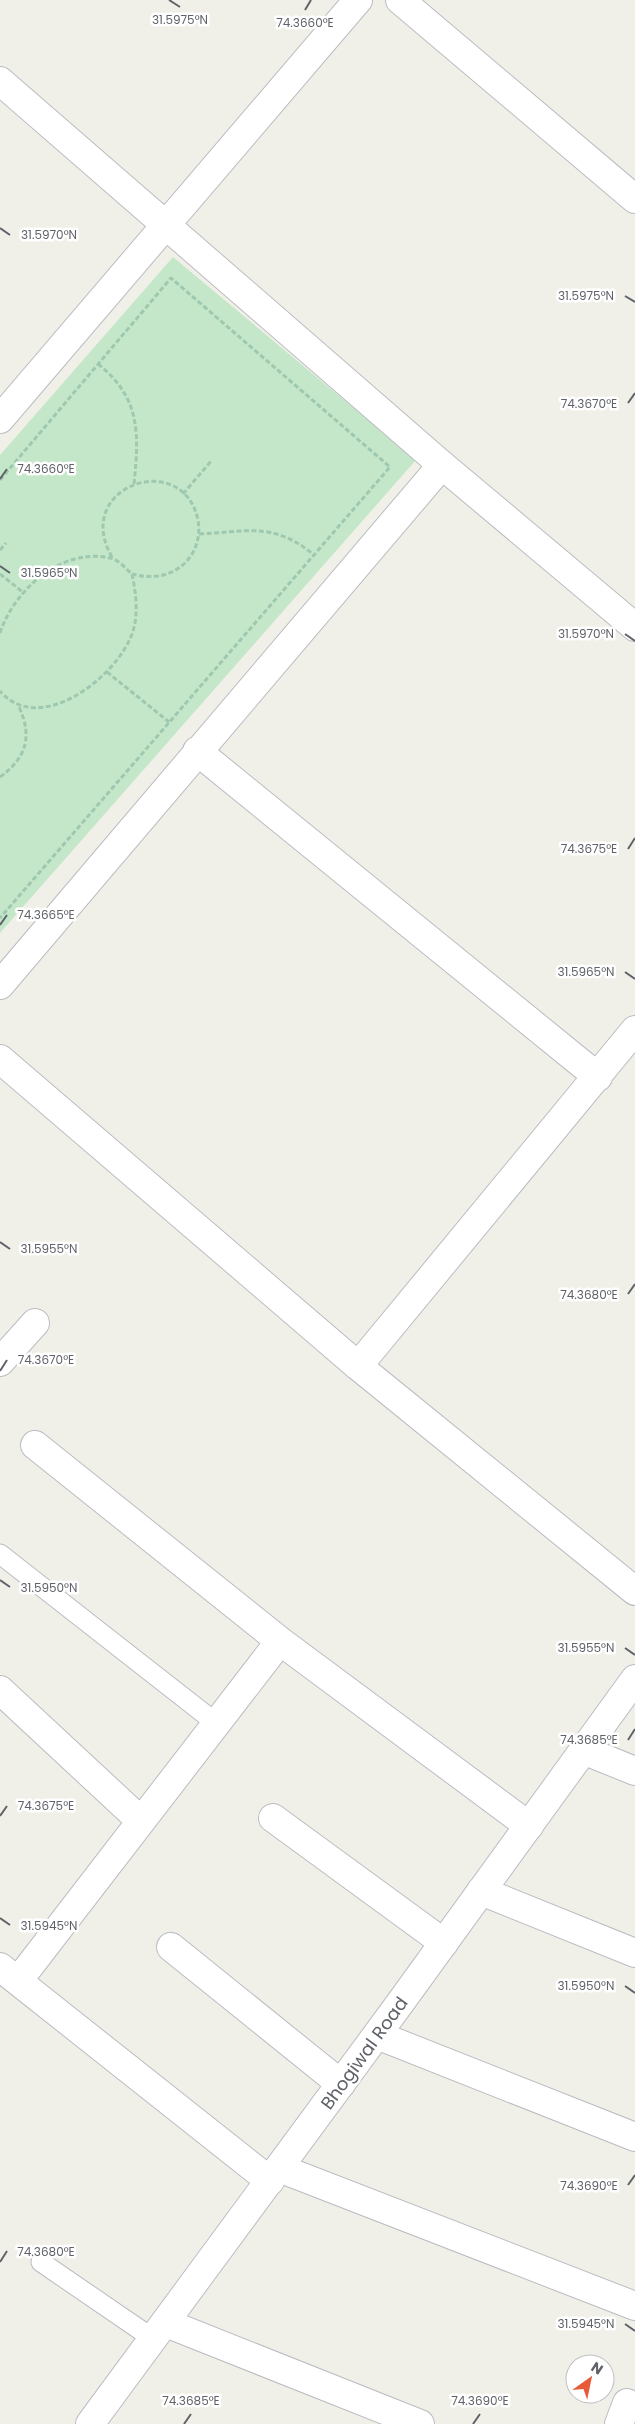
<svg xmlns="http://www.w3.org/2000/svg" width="635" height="2424" font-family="Poppins,sans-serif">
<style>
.green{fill:#c5e7c9}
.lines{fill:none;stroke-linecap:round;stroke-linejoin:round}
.service-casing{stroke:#babcc1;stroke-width:21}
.minor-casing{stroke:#babcc1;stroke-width:30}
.tertiary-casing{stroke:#babcc1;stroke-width:30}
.secondary-casing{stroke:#bbbdc3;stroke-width:30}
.path{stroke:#9ec8af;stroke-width:3;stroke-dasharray:5 2.5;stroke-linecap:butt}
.service{stroke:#fff;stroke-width:19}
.minor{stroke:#fff;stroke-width:28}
.tertiary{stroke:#fff;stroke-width:28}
.secondary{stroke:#fff;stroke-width:28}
.ticks{fill:none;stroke:#5f6268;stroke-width:2}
.labels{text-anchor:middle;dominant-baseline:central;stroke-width:5;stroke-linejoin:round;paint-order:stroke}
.street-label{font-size:18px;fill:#5f6268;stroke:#fff}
.ticks-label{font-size:12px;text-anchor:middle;fill:#5f6268;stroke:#fff;stroke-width:5;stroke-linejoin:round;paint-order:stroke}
</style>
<rect width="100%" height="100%" fill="#f1f0e8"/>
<path class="green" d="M173,257L416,460L0,933V455Z"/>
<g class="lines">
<g class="service-casing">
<path id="service" d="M0,1554L216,1723
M41,2262L152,2338"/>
</g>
<g class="minor-casing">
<path id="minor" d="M400,0L635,199
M0,81L442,465L635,627
M0,419L358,0
M197,751L598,1077
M0,985L442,465
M0,1362L35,1323
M358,1366L635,1030
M35,1445L280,1641L529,1826
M0,1690L141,1821
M583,1750L635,1771
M273,1818L444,1943
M481,1891L635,1953
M171,1947L341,2084
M0,1967L270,2181
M18,1981L280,1641
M377,2035L635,2137
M279,2168L635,2306
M166,2323L420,2424
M619,2424L627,2403"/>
</g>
<g class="tertiary-casing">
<path id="tertiary" d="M0,1059L358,1366L635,1591"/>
</g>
<g class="secondary-casing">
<path id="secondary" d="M90,2424L395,2010L635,1679"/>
</g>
<path class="path" d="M98,364C141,398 139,434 134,484
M0,480L171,278L390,467L0,918
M183,494L212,460
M199,534C247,532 273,521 314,555
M0,550L6,543
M112,557C71,486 183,448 198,520C201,536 196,552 185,563C170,577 152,579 132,574
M0,574L24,593
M0,633C14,590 62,547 110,558C118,559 126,569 132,574C136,593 139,615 132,634C116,678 39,737 0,691
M107,672L169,722
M0,777C26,758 33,737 19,707"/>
<use href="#service" class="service"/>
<use href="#minor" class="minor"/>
<use href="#tertiary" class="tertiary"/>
<use href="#secondary" class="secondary"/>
</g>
<path class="ticks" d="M169,0L180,7M305,10L311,0M0,228L10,235M625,296L635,302M628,403L635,393M0,479L7,469M0,566L10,573M625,634L635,641M628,849L635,838M0,925L7,915M625,972L635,979M0,1242L10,1249M628,1294L635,1284M0,1371L7,1360M0,1580L10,1587M625,1648L635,1655M628,1740L635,1729M0,1816L7,1806M0,1918L10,1925M625,1986L635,1993M628,2185L635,2175M0,2262L7,2251M625,2324L635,2331M184,2424L191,2414M473,2424L480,2414"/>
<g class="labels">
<g class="street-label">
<text transform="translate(364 2053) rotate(-54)">Bhogiwal Road</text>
</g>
</g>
<g class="ticks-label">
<text x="180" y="24">31.5975°N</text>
<text x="305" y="27">74.3660°E</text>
<text x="49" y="239">31.5970°N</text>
<text x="586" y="300">31.5975°N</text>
<text x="589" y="408">74.3670°E</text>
<text x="46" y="473">74.3660°E</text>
<text x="49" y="577">31.5965°N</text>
<text x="586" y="638">31.5970°N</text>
<text x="589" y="853">74.3675°E</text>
<text x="46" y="919">74.3665°E</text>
<text x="586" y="976">31.5965°N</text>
<text x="49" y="1253">31.5955°N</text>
<text x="589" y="1299">74.3680°E</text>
<text x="46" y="1364">74.3670°E</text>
<text x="49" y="1592">31.5950°N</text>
<text x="586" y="1652">31.5955°N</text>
<text x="589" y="1744">74.3685°E</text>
<text x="46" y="1810">74.3675°E</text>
<text x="49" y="1930">31.5945°N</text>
<text x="586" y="1990">31.5950°N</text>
<text x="589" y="2190">74.3690°E</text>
<text x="46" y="2256">74.3680°E</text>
<text x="586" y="2328">31.5945°N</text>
<text x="191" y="2405">74.3685°E</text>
<text x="480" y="2405">74.3690°E</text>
</g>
<g transform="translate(590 2379) rotate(33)"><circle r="24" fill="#ffffff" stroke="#bfc0c3"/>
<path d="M0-4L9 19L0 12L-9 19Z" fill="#e75b38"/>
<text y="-8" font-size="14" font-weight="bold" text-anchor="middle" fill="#5f6268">N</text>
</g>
</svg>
